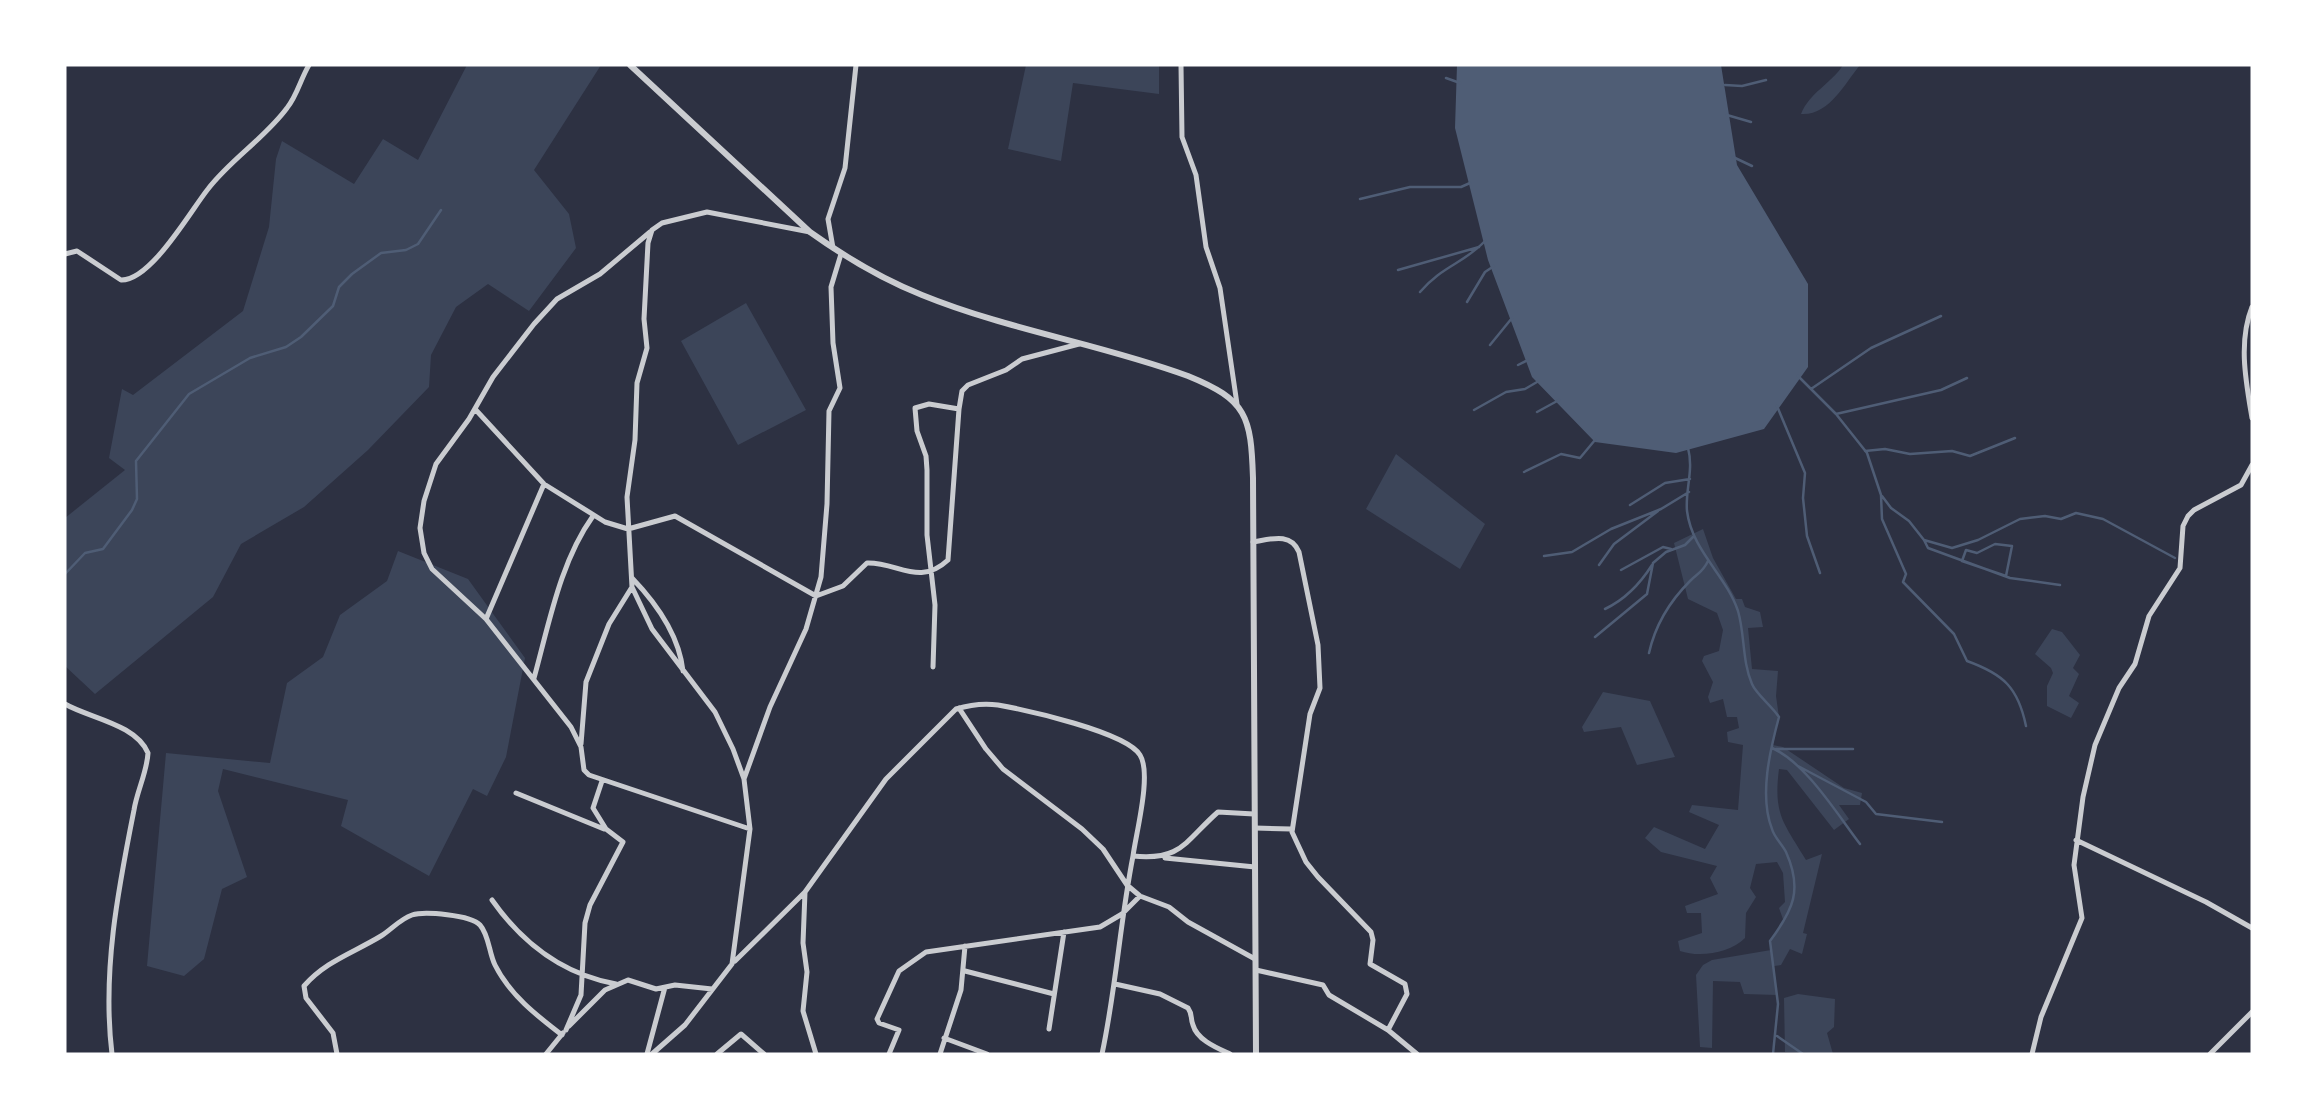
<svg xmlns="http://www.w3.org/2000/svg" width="2317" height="1119" font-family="'Public Sans',sans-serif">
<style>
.green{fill:#3c4559}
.water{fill:#4f5d75}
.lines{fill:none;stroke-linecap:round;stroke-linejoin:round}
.stream{stroke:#4f5d75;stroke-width:2.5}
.minor{stroke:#caccd0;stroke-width:5}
.tertiary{stroke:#caccd0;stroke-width:6}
</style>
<rect width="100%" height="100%" fill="#2d3142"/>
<path class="green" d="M467,65H601L534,170L569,214L576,248L529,311L488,284L456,307L431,355L429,387L368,450L304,507L241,544L213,597L95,694L65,666V518L125,470L109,458L122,389L133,395L243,311L269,227L276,159L282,141L354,184L383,139L418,160Z
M1026,65H1159V94L1073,83L1061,161L1008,149Z
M1843,65H1860C1845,83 1829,116 1801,114C1810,92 1831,84 1843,65Z
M746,303L806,410L738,445L681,341Z
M1396,454L1485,524L1460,569L1366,509Z
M1703,529L1713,558L1736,599H1742L1745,607L1760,612L1763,627L1748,628L1752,669L1778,671L1776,696L1779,717L1773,745L1783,747L1844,788L1862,793L1860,805H1839L1849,819L1834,830L1787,770L1779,769C1773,815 1784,823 1806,860L1822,854L1803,933L1807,934L1802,954L1790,949L1781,965L1774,966L1777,995L1744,994L1740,982L1713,981L1712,1048L1700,1047L1696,975L1703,965L1712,960L1771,950L1770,941L1784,922L1779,908L1785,902L1783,873L1777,862L1756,864L1750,888L1756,897L1746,913L1745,938C1730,953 1700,958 1680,951L1678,941L1702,933L1701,913H1687L1685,906L1718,894L1710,878L1717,866L1661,852L1645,838L1654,827L1705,849L1719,825L1689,812L1692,805L1738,810L1743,745L1728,742L1727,732L1739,728L1737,717H1727L1723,699L1710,703L1708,697L1713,682L1702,661L1704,656L1719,651L1723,630L1717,613L1688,599L1674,543Z
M398,551L468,579L525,658L506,757L487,796L473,789L429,876L341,826L348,800L223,769L218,791L247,877L222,889L204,959L184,976L147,966L166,753L270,763L287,683L323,657L340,615L387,581Z
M2052,629L2062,632L2080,655L2073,668L2079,674L2069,696L2079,703L2071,718L2047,706V686L2053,673L2051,668L2035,654Z
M1603,692L1650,701L1675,757L1637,765L1621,727L1584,732L1582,727Z
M1798,994L1835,999L1834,1027L1827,1033L1833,1054L1785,1052L1784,998Z"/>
<path class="water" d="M1457,65H1721L1737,165L1808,284V367L1764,429L1676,453L1595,442L1532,377L1488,260L1455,128Z"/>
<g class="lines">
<path class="stream" d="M1446,78L1460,83
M1725,85L1742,86L1766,80
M1727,115L1751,122
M1733,157L1752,166
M1360,199L1410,187H1461L1470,183
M1398,270L1479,247
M1420,292C1442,266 1463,264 1485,241
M1467,302L1485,272L1494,266
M1490,345L1512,318
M1518,365L1528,360
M1798,376L1836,414L1867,453L1881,495L1882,519L1906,574L1903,582L1954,634L1967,661C2003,674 2018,687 2026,726
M1811,389L1871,348L1941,316
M1777,406L1805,473L1803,498L1807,536L1820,573
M1474,410L1506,392L1525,389L1537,382
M1537,412L1559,400
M1836,414L1941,390L1967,378
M1688,448C1694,470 1685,490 1687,511C1692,551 1726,575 1738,611C1745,635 1742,661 1752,684C1756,694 1772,706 1779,717C1770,750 1759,796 1772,829C1774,837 1782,844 1786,852C1803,890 1793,910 1770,941L1778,1004L1773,1054
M1865,451L1885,449L1910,454L1952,451L1970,456L2015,438
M1524,472L1561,454L1580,458L1595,440
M1882,496L1891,508L1909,521L1924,540L1952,548L1978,540L2020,519L2045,516L2061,519L2076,513L2103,519L2175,558
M1630,505L1665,483L1690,479
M1924,540L1928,548L2010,578L2060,585
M1995,544L2012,546L2006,576L1962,561L1966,550L1977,553Z
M1544,556L1572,552L1611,529L1661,509L1689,492
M1599,565L1614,544L1658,511
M1621,570L1663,547L1671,549
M65,574L85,553L103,549L132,510L137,499L136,461L189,394L250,358L286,347L301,337L333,306L339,287L352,274L381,253L406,250L418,244L441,210
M1605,609C1626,599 1640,584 1652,565
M1595,637L1647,594L1653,563L1666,552L1685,545L1693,537
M1649,653C1655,626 1670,601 1690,581C1698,573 1703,572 1708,561
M1772,748C1806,763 1837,814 1860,844
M1776,749H1853
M1798,766L1866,802L1876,814L1942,822
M1777,1036L1803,1054"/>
<path class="minor" d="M1181,65L1182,137L1196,175L1206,247L1220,288L1237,404
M650,232L600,274L557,299L534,324L493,377L469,419L436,464L424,501L420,528L424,553L432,569L486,619L571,727L581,747L584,770L589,775L750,829
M833,248L828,219L845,168L856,65
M65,254L77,251L121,280C151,281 191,210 208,189C231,159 265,138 287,108C297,96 301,78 309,65
M2252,307C2238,342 2246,382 2252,418
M475,409L544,484L605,522L628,529L675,516L816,596L843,586L867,563C898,562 919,587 948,560L959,409
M1253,542C1271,539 1291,532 1299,552L1318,645L1320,688L1310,714L1292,832L1306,862L1318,877L1371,932L1373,940L1370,964L1405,984L1407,994L1388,1030L1417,1054
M632,578C657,604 679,635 683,671
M486,619L544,484
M933,667L935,605L927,535V470L926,456L917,431L915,408L929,404L959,409L962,391L968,385L1006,370L1022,359L1079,344
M534,678C549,624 560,562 593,516
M65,704C89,718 136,724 148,753C147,772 137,791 134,810C118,890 102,972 112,1054
M959,708L986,749L1003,769L1082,829L1103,849L1127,885L1140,896L1169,907L1188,922L1255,959
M581,744L586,682L609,624L632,587
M744,779L770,707L806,629L821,577L827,504L829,411L840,388L833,343L831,287L841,254
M516,793L604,829
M1255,828L1291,829
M2076,840L2206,902L2252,928
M1165,858L1255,867
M492,900C523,944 562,974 616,984
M735,961L805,892
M1256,970L1323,985L1329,995L1388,1030
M965,971L1054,994
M1115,984L1160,994L1188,1008C1193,1015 1190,1018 1193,1025C1197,1040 1217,1048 1230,1054
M569,1026L605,990L628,980L656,989L675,985L712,989
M1049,1029L1064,932
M566,1030L581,995L585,923L590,905L623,842L606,829L593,808L602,781
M944,1038L987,1054
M337,1054L333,1033L306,998L304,986C326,961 353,953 381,936C391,930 400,919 412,915C424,911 471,915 480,925C489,935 489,953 495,965C510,995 536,1015 562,1035
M546,1054L563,1033
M647,1054L665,987
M652,1054L685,1025L732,964L750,829L744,779L733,749L715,712L652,629L632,587L627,497L635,440L637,383L647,348L644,319L648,243L652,230L662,223L707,212L810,232
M717,1054L741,1034L764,1054
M816,1054L803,1011L807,972L803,943L805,892L886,779L956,709C969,705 984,703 998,705C1026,710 1126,732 1140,755C1152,774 1136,833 1133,856
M889,1054L899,1030L879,1023L877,1019L899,971L926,952L1100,927L1122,914L1140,896
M940,1054L961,990L965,946
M1102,1054C1116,989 1120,922 1133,856C1182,861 1185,841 1218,812L1254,814
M2032,1054L2041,1017L2082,918L2074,865L2083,797L2095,745L2119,688L2135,664L2149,616L2180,568L2183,526L2188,516L2194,510L2241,485L2252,465
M2210,1054L2252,1012"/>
<path class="tertiary" d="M630,65L810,232C845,257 882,279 922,295C1008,330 1101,344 1188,376C1247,400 1251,416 1253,478L1256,1054"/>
</g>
<rect width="2317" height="1119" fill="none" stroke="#ffffff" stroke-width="133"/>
</svg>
